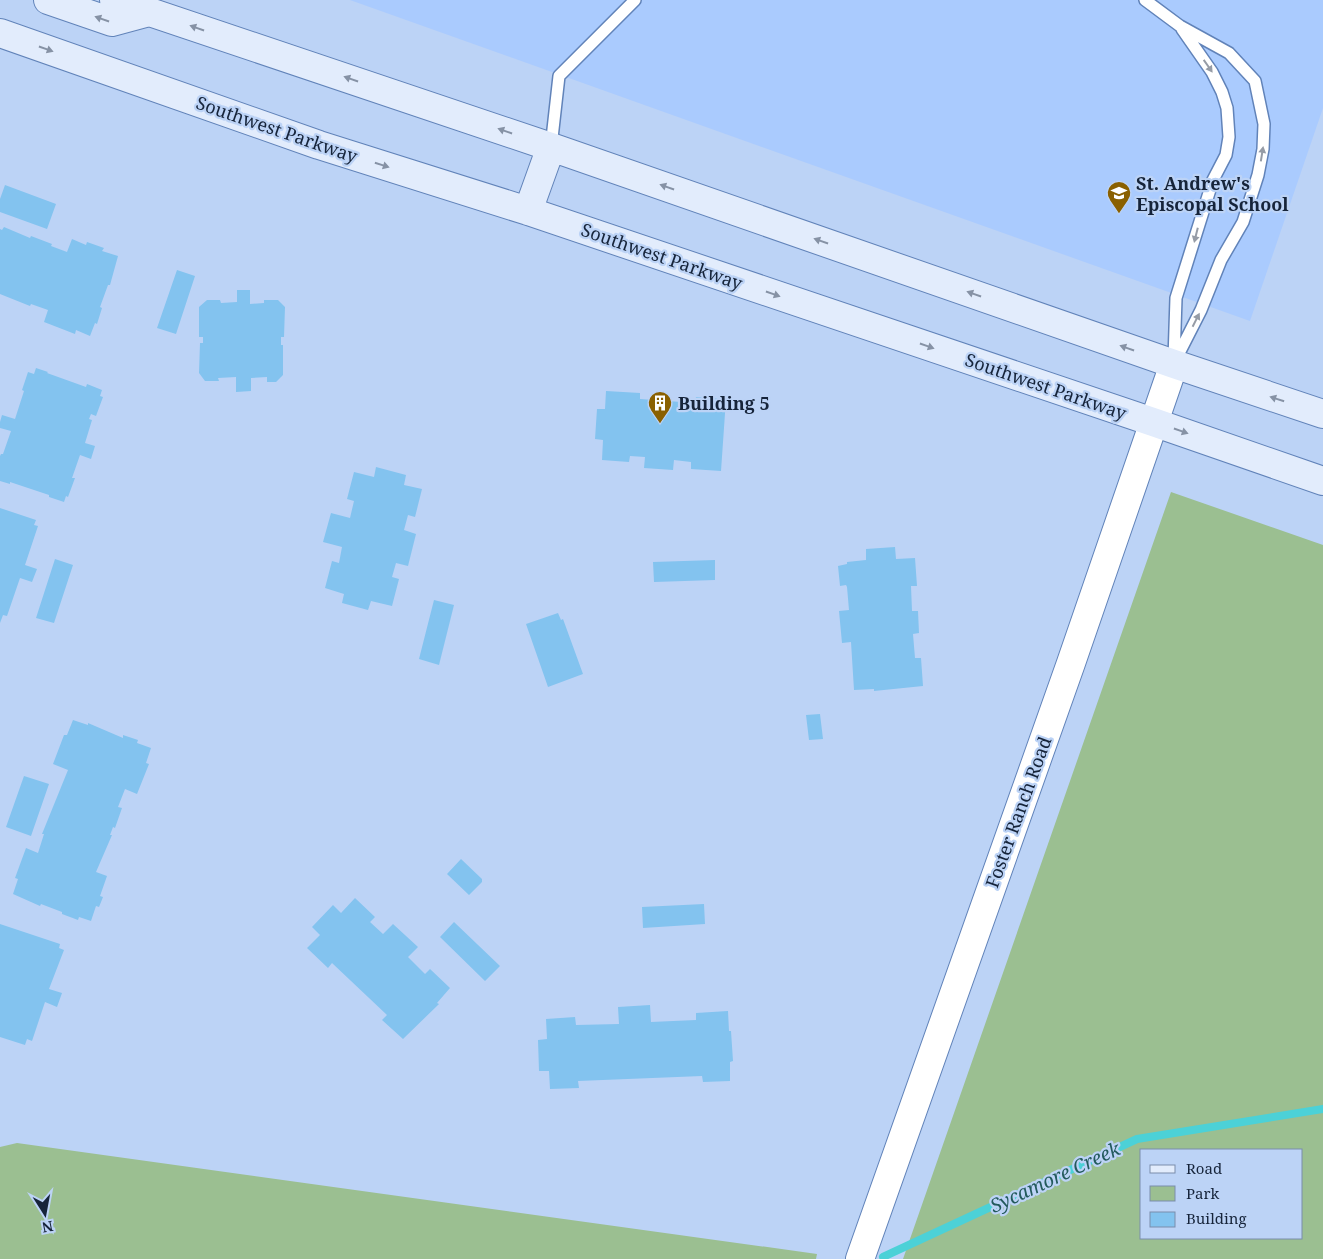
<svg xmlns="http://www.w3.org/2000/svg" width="1323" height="1259" font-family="'Noto Serif',serif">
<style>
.built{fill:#aacbfe}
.green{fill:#9bbf91;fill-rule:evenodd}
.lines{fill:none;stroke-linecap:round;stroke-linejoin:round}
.stream{stroke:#4cd1d7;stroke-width:8}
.building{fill:#83c3ef}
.service-casing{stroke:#6183b9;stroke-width:14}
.tertiary-casing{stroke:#6183b9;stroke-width:30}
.secondary-casing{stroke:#6183b9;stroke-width:30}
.service{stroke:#fff;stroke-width:11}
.tertiary{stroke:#fff;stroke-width:28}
.secondary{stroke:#e2ecfc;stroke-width:28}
.oneway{fill:#8692a5}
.oneway2{fill:#969ca6}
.labels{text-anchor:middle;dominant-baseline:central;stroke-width:4.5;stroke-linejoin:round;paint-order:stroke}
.street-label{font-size:18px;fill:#16243a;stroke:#bcd3f6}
.poi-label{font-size:18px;font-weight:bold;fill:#16243a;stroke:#bcd3f6;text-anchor:start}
.water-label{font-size:19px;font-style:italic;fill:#235a5c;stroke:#bcd3f6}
</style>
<rect width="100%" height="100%" fill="#bcd3f6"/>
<path class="built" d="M350,0H1323V108L1250,321Z"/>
<path class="green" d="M1171,492L1323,545V1259H903ZM1302,1150V1238H1142V1150Z
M17,1143L817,1254L816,1259H0V1147Z"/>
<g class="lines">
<path class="stream" d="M883,1257L1137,1139L1323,1109"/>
</g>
<path class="building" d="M5,185L56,204L47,229L0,212V199Z
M4,227L30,238L31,236L52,244L51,246L67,252L72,239L86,245L87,242L104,248L102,251L118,256L110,285H108L100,307L102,308L97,324L95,323L90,336L76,330L75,334L44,322L48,310L31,304L30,306L0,294V229L2,230Z
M177,270L195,276L176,334L157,328Z
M237,290H250V304L264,303V300H278L285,307L284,337H281V345H283V375L276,382H267V377L251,378V391L236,392V377L218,378L219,381H205L199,373L200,343H203V337H199V307L207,300H220L221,303L237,302Z
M36,368L48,372L47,373L86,387L87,384L102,390L100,396L103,397L96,416L91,414L89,419L92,420L85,443L95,446L91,459L80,455L72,478H75L68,497L66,496L64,502L49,497V495L10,482V484L0,481V456L1,454H3L11,431L0,428V422L2,415L15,419L24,391L22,390L28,372L34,374Z
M606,391L640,393V399L695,403L696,397L726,399L721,471L691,469V462L674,460L673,470L644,468L645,457L630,456L629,462L602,460L603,440L595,439L597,409H605Z
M376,467L406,475L404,485L422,489L415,517L408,515L404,530L416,534L408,566L396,563L392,577L399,579L392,606L371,601L368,610L342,603L344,594L325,588L332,561L339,563L342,547L323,542L331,513L350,518L354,501L347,499L354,472L374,477Z
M0,508L36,520L34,525L38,526L25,565L37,569L32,582L20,578L7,616L3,615L0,623Z
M895,547L896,559L915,558L917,586H911L912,611H918L919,633L913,634L915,658H921L923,686L874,691V689L854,690L851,642L842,643L839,611L849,610L847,587L846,585L840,586L838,566L847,564V562L866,560V549Z
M55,559L73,565L54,623L36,618Z
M715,560V580L654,582L653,562Z
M434,600L454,605L439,665L419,659Z
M558,613L561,620L563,619L583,674L548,687L526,624Z
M820,714L823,739L809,740L806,715Z
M73,720L88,725V723L123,738V735L138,740L137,743L151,748L146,763L149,764L137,794L125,789L118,807L122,808L115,828L113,827L110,835H112L96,872L107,876L100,896L103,897L99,907L96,906L91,921L79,917L78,920L62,914V912L41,904L40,906L13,894L18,879L15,878L26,848L38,853L44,834H42L68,770L53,764L64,735H67Z
M24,776L49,784L31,836L6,827Z
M461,859L482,879V882L469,895L447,874Z
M355,898L375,917L370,922L383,934L393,924L418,947L408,957L425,974L430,969L450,988L437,1003L439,1004L403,1039L382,1020L387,1015L332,963L328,968L307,948L320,935L312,927L333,905L341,913Z
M704,904L705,924L643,928L642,907Z
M454,922L500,966L485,981L440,937Z
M0,924L60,944L59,948L64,950L49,989L62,993L57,1007L45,1002L32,1041L27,1039L25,1045L0,1037Z
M650,1005L651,1022L696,1020V1013L728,1011L729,1031H731L733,1061L730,1062V1081L703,1082L702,1076L578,1081L579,1088L550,1089L549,1071H539L538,1040L547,1039L546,1019L575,1017L576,1025L619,1024L618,1007Z"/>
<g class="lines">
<g class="service-casing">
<path id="service" d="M1145,0L1180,26L1229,53L1255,81L1264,124L1263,149L1258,175L1243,222L1221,260L1201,310L1174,363
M551,147L559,76L635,0
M1174,359L1176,298L1213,180L1226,155L1229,137L1227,108L1222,92L1212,72L1182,29"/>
</g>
<g class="tertiary-casing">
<path id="tertiary" d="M860,1259L1071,663L1174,364"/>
</g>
<g class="secondary-casing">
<path id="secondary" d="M48,0L112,22L149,12
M114,0L551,147L1174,364L1323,414
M0,33L319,145L528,211L1153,422L1323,481
M528,211L551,147"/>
</g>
<use href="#service" class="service"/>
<use href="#tertiary" class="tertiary"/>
<use href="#secondary" class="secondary"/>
</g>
<defs><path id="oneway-solid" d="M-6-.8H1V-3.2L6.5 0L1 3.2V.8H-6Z" transform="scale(1.25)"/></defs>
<g class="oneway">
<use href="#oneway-solid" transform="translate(102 19) rotate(-161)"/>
<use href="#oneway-solid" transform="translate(197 28) rotate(-161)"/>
<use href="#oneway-solid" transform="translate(46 49) rotate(19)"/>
<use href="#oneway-solid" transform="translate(351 79) rotate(-161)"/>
<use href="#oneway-solid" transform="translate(505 131) rotate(-161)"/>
<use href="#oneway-solid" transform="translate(382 165) rotate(18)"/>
<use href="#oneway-solid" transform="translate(667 187) rotate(-161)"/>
<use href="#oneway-solid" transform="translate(821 241) rotate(-161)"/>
<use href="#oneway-solid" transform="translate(773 294) rotate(19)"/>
<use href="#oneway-solid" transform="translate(974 294) rotate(-161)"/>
<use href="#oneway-solid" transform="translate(927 346) rotate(19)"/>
<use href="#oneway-solid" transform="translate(1127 348) rotate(-161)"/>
<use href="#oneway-solid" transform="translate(1277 399) rotate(-162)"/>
<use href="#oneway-solid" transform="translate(1181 431) rotate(19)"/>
</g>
<g class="oneway2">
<use href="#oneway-solid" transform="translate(1208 66) rotate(55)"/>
<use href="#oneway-solid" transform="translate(1262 154) rotate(-81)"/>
<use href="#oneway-solid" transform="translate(1196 235) rotate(104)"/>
<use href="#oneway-solid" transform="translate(1196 320) rotate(-63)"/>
</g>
<defs>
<g id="school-pin" transform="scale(1.25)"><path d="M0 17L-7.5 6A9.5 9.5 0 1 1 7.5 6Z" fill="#8a6000" stroke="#bcd3f6"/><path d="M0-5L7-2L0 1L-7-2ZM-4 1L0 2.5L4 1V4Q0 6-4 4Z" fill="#fff"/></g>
<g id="building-pin" transform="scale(1.25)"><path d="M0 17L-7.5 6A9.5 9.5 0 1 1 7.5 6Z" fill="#8a6000" stroke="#bcd3f6"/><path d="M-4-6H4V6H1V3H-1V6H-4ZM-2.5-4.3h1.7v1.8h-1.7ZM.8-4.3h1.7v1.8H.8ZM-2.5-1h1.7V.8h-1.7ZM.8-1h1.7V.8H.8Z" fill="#fff"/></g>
</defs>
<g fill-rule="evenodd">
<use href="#school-pin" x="1119" y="193"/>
<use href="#building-pin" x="660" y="403"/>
</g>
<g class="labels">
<g class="street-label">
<text transform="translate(277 129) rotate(19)">Southwest Parkway</text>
<text transform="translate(662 256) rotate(19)">Southwest Parkway</text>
<text transform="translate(1046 386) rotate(19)">Southwest Parkway</text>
<text transform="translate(1018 812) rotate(-70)">Foster Ranch Road</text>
</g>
<g class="poi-label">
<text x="1136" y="183">St. Andrew's<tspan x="1136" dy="21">Episcopal School</tspan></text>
<text x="678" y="403">Building 5</text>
</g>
<g class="water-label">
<text transform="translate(1055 1177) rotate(-25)">Sycamore Creek</text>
</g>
</g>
<rect x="1140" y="1149" width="162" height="90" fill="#bcd3f6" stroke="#7a8dab"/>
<rect x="1150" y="1165" width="25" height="8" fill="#e2ecfc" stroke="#7a8dab"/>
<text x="1186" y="1174" font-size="15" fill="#16243a">Road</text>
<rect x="1150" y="1186" width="25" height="15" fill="#9bbf91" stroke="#7a8dab"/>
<text x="1186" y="1199" font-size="15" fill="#16243a">Park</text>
<rect x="1150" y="1212" width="25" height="15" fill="#83c3ef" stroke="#7a8dab"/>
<text x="1186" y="1224" font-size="15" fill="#16243a">Building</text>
<g transform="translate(45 1214) rotate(169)" stroke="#bcd3f6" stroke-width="4" paint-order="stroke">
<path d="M0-4L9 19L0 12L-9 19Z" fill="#16243a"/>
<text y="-8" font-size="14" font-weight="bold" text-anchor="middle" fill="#16243a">N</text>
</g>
</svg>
